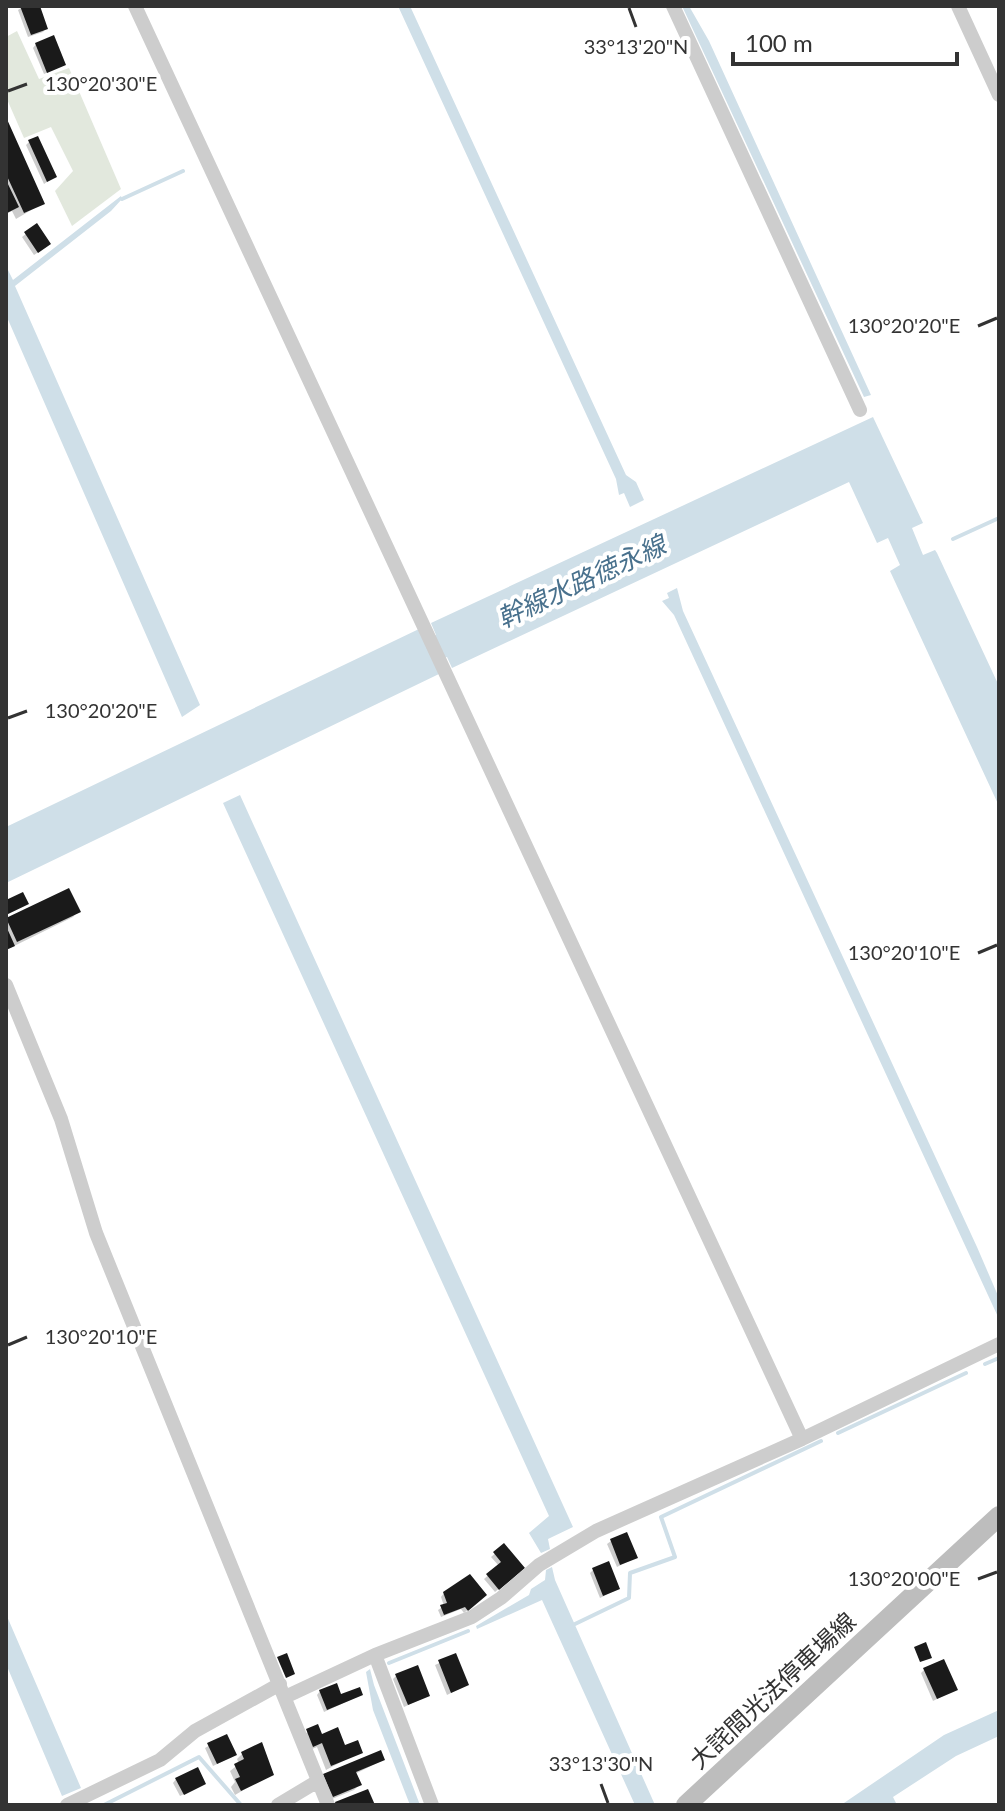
<svg xmlns="http://www.w3.org/2000/svg" width="1005" height="1811" font-family="Lato,'Noto Sans JP',sans-serif">
<style>
.green{fill:#e2e8dd}
.water{fill:#cfdfe8}
.shadow{fill:#0003}
.lines{fill:none;stroke-linecap:round;stroke-linejoin:round}
.stream{stroke:#cfdfe8;stroke-width:4}
.building{fill:#1a1a1a}
.street{stroke:#cdcdcd;stroke-width:14}
.secondary{stroke:#bdbdbd;stroke-width:20}
.ticks{fill:none;stroke:#333;stroke-width:3}
.labels{text-anchor:middle;dominant-baseline:central;stroke-width:8;stroke-linejoin:round;paint-order:stroke}
.street-label{font-size:24px;fill:#333;stroke:#fff}
.water-label{font-size:26px;font-style:italic;fill:#49718d;stroke:#fff}
.ticks-label{font-size:20px;text-anchor:middle;fill:#333;stroke:#fff;stroke-width:8;stroke-linejoin:round;paint-order:stroke}
</style>
<rect width="100%" height="100%" fill="#fff"/>
<path class="green" d="M17,31L39,79L69,68L121,189L72,226L55,191L73,171L51,127L24,138L6,97V37Z"/>
<path class="water" d="M398,6H410L626,475L636,482L644,500L630,507L624,493L619,495L616,479Z
M682,6H689L709,41L871,395L864,397Z
M121,196L122,199L111,211L15,286L200,705L182,717L6,315V266L13,280Z
M873,417L923,523L912,528L923,555L935,550L937,553L999,686V806L890,571L900,565L888,538L877,543L849,482L452,668L447,657L435,662L439,674L6,883V827L419,629L424,640L436,635L431,623Z
M677,588L683,611L977,1247L999,1298V1319L674,615L662,601L669,598L667,593Z
M240,795L573,1527L548,1539L550,1549L541,1553L529,1533L549,1516L223,803Z
M552,1567L555,1580L655,1805H635L542,1600L477,1629L476,1626L529,1595L531,1589L545,1580L546,1570Z
M6,1614L81,1788L62,1796L6,1664Z
M370,1669L374,1685L420,1805H410L373,1710L366,1672Z
M999,1710V1736L956,1756L893,1797L897,1805H841L944,1735Z"/>
<path class="shadow" d="M24,6H38L46,28L43,32L28,37L18,10Z
M36,44L64,65L44,74L33,48Z
M6,122L43,203L16,219L12,211L6,214Z
M29,142L54,177L44,184L26,145Z
M36,226L46,247L34,255L22,237Z
M68,891L78,911L73,917L6,950L7,920Z
M611,1541L635,1558L617,1567L607,1544Z
M504,1546L523,1568L495,1592L484,1579L499,1566L491,1557Z
M593,1570L618,1589L600,1598L590,1573Z
M444,1593L485,1595L464,1613L461,1609L441,1617L438,1610L444,1606L441,1597Z
M455,1656L467,1685L447,1695L435,1665Z
M924,1670L955,1690L933,1701L921,1673Z
M396,1676L428,1696L404,1707L393,1679Z
M320,1691L340,1697L361,1695L324,1712L317,1695Z
M317,1727L321,1736L360,1752L326,1770L317,1747L307,1751L301,1736Z
M226,1736L232,1757L213,1766L205,1748Z
M242,1754L271,1774L235,1795L231,1787L235,1782L230,1771L239,1764L237,1759Z
M383,1760L355,1774L359,1785L354,1790L327,1801L319,1781L324,1775Z
M176,1779L200,1786L180,1796L173,1783Z"/>
<g class="lines">
<path class="stream" d="M122,199L183,171
M953,539L999,518
M985,1364L999,1358
M838,1433L966,1373
M575,1624L629,1598L630,1573L675,1557L661,1517L821,1441
M389,1663L468,1631
M104,1805L199,1757L241,1805"/>
</g>
<path class="building" d="M20,6H40L48,29L31,35Z
M54,35L66,65L47,73L35,43Z
M6,117L45,204L24,213L6,174Z
M38,136L57,177L47,182L28,140Z
M6,180L19,207L7,213L6,210Z
M37,223L51,244L38,253L24,232Z
M69,888L81,912L17,942L6,918Z
M23,892L29,904L6,915V900Z
M6,926L15,946L6,950Z
M627,1532L638,1558L620,1565L610,1539Z
M504,1543L525,1568L499,1590L486,1574L501,1562L493,1552Z
M609,1561L620,1589L603,1596L592,1568Z
M470,1574L487,1595L468,1611L465,1607L444,1615L440,1605L447,1603L443,1592Z
M926,1642L932,1658L920,1662L914,1647Z
M287,1653L295,1674L286,1678L277,1657Z
M456,1653L469,1685L451,1693L438,1660Z
M944,1659L958,1690L937,1699L923,1668Z
M418,1665L430,1696L408,1705L395,1674Z
M337,1683L341,1694L360,1687L363,1695L327,1710L319,1690Z
M318,1724L322,1734L338,1727L345,1745L358,1740L363,1753L331,1766L322,1743L313,1747L306,1729Z
M227,1734L237,1755L217,1764L207,1743Z
M262,1742L274,1775L241,1791L235,1779L240,1777L234,1764L244,1759L241,1752Z
M381,1750L385,1760L356,1772L362,1785L333,1797L323,1774Z
M198,1767L206,1784L184,1795L175,1778Z
M368,1789L375,1805H336L335,1802Z"/>
<g class="lines">
<path class="street" d="M135,6L802,1439
M673,6L860,410
M958,6L999,95
M6,985L61,1119L96,1233L328,1805
M375,1655L432,1805
M285,1697L375,1655L472,1617L501,1598L539,1565L596,1531L802,1439L999,1344
M67,1805L160,1760L195,1731L280,1684
M278,1805L318,1781"/>
<path class="secondary" d="M686,1805L999,1516"/>
</g>
<path class="ticks" d="M629,8L636,27M8,91L27,84M978,326L997,318M8,718L27,711M978,953L997,945M8,1345L27,1337M978,1579L997,1572M601,1784L608,1803"/>
<g class="labels">
<g class="street-label">
<text transform="translate(772 1690) rotate(-43)">大詫間光法停車場線</text>
</g>
<g class="water-label">
<text transform="translate(581 581) rotate(-25)">幹線水路徳永線</text>
</g>
</g>
<g class="ticks-label">
<text x="636" y="54">33°13'20"N</text>
<text x="101" y="91">130°20'30"E</text>
<text x="904" y="333">130°20'20"E</text>
<text x="101" y="718">130°20'20"E</text>
<text x="904" y="960">130°20'10"E</text>
<text x="101" y="1344">130°20'10"E</text>
<text x="904" y="1586">130°20'00"E</text>
<text x="601" y="1771">33°13'30"N</text>
</g>
<rect width="1005" height="1811" fill="none" stroke="#333333" stroke-width="16"/>
<path d="M733 52v12h224v-12" fill="none" stroke="#333333" stroke-width="4"/>
<text x="745" y="52" font-size="24" fill="#333333" stroke="#ffffff" stroke-width="6" paint-order="stroke">100 m</text>
</svg>
